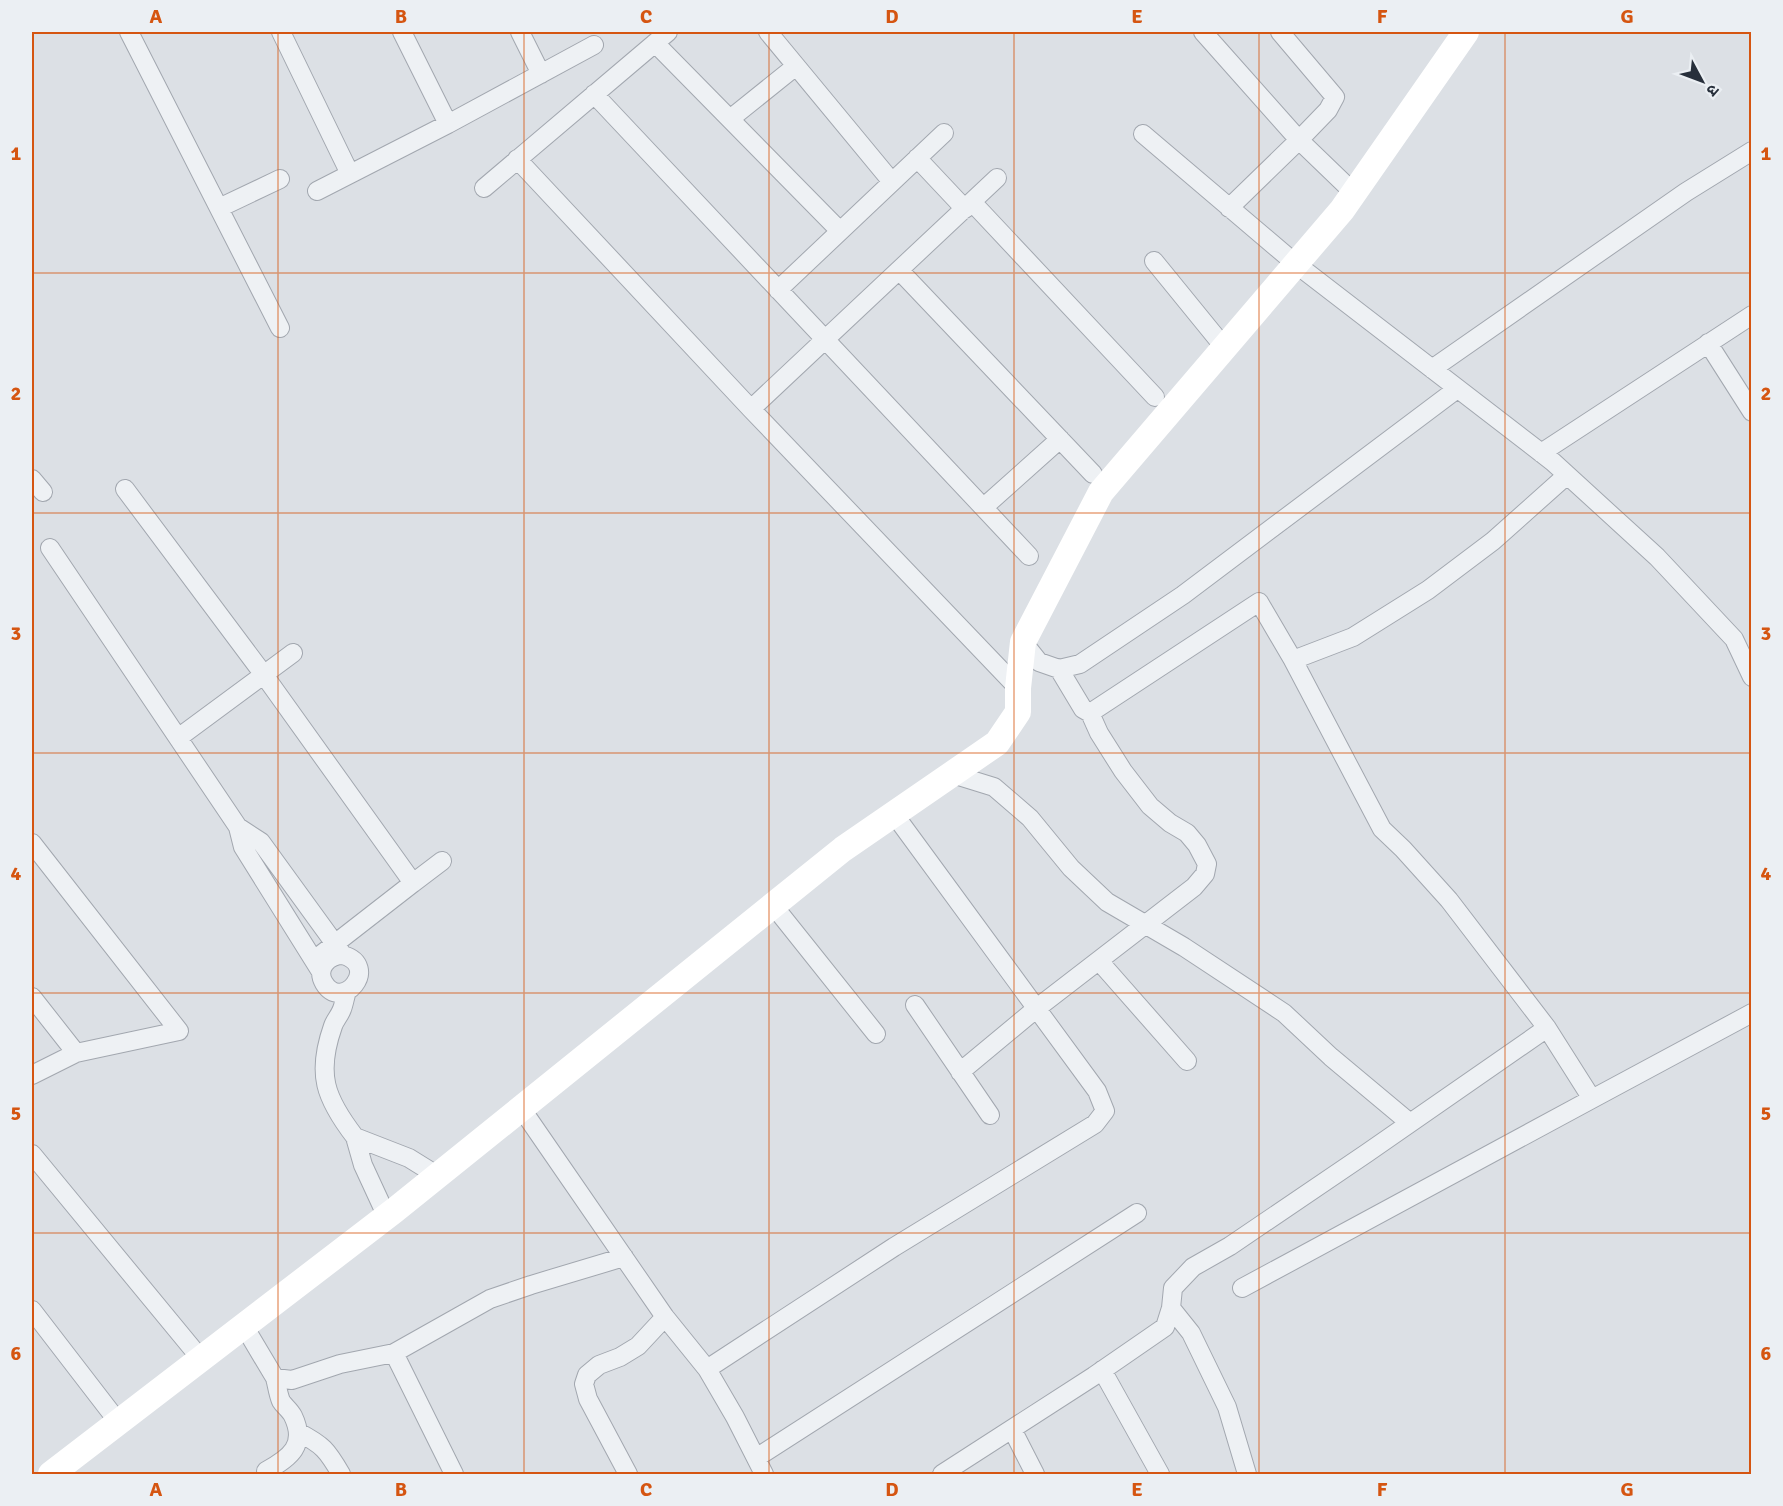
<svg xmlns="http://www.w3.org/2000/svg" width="1783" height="1506" font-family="Signika,'Noto Sans Devanagari',sans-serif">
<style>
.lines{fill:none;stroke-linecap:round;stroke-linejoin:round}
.street-casing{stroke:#a2a7af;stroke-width:20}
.street{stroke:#eef1f4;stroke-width:18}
.secondary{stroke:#fff;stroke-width:26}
.grid{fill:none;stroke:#d55511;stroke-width:1.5;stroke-opacity:0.55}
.neatline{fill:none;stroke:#d55511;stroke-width:2}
.grid-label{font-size:20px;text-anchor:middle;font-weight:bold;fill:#d55511}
</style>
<rect width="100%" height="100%" fill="#dce0e5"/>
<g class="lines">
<g class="street-casing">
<path id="street" d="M129,32L280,328
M281,32L350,174
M402,32L448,124
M520,32L541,74
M768,32L892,182
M1203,32L1299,140L1229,208
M1280,32L1335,97L1328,110L1299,140L1354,193
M655,43L840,231
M594,94L1029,556
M730,119L796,66
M1143,134L1296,264L1553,462L1657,557L1734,639L1752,677
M917,158L965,209
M517,159L751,409L1018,688
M484,188L668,32
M317,191L448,124L594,45
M972,202L1155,397
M219,208L280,179
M1154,261L1224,347
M899,270L1093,474
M778,290L944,133
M1708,343L1752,412
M1432,369L1686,192L1752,151
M751,409L997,178
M1541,453L1752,315
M1567,475L1493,541L1428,590L1353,637L1293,660L1382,829L1403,849L1449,900L1547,1028L1592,1099L1752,1013
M32,479L43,492
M125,489L264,675L413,883L314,960
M984,507L1060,439
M50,548L238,827
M1023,642L1039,662L1059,669L1080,664L1183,595L1457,389
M1059,669L1083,709L1090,713L1259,602L1293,660
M178,738L293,653
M952,774L994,787L1030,818L1071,868L1107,902L1184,947L1284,1013L1331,1057L1410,1123
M32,843L179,1031L76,1053L32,1075
M413,883L442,861
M773,905L876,1034
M1099,961L1187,1061
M321,972L243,847L238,827L261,842L343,955C381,966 342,1013 324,983C315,968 329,955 343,955
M347,991C345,997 344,1004 342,1009C340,1015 335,1020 333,1026C316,1074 325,1098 355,1137
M32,997L76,1053
M915,1005L990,1115
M960,1072L1037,1008L1194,887L1205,874L1207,864L1197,845L1187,833L1170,823L1150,806L1123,771L1099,733L1090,713
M521,1108L665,1317L707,1369L735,1417L764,1474
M32,1154L201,1359
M387,1217L363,1165L355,1137L409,1158L438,1176
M1242,1288L1592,1099
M1171,1308L1191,1333L1227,1407L1247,1474
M32,1310L119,1423
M244,1326L275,1378L292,1380L340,1364L394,1353L490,1299L531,1285L624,1257
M394,1353L454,1474
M707,1369L894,1247L1095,1124L1105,1111L1097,1091L894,814
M1102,1370L1160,1474
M1012,1429L1035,1474
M298,1432C323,1445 327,1450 341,1474
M756,1458L1137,1213
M269,1474L266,1471C290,1458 307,1445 293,1416C290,1410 284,1406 281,1401C278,1394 277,1385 275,1378
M628,1474L588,1399L584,1384L587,1375L599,1365L620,1357L638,1346L665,1317
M942,1474L1094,1376L1165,1327L1171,1308L1173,1288L1193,1267L1230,1246L1367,1153L1547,1028"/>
</g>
<use href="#street" class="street"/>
<path class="secondary" d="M51,1474L395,1210L843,849L997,743L1018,712V688L1023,642L1101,492L1342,210L1466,32"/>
</g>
<path class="grid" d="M278,32V1474M524,32V1474M769,32V1474M1014,32V1474M1259,32V1474M1505,32V1474M32,273H1752M32,513H1752M32,753H1752M32,993H1752M32,1233H1752"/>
<rect width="1783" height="1506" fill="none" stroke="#ebeff3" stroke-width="66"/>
<g transform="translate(1702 81) rotate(131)" stroke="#ebeff3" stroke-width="4.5" paint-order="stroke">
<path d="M0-4.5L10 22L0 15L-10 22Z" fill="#272f3b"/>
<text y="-9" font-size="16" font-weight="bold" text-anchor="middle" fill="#272f3b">उ</text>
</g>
<rect x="33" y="33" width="1717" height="1440" class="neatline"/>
<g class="grid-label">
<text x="156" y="23">A</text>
<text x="401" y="23">B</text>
<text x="646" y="23">C</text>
<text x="892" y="23">D</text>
<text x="1137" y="23">E</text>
<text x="1382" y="23">F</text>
<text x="1627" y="23">G</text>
<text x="16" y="160">1</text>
<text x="1766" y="160">1</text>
<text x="16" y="400">2</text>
<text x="1766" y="400">2</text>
<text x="16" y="640">3</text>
<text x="1766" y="640">3</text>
<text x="16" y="880">4</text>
<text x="1766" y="880">4</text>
<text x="16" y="1120">5</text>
<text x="1766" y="1120">5</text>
<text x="16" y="1360">6</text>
<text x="1766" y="1360">6</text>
<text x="156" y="1496">A</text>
<text x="401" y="1496">B</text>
<text x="646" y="1496">C</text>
<text x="892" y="1496">D</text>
<text x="1137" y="1496">E</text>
<text x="1382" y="1496">F</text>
<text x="1627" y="1496">G</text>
</g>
</svg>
